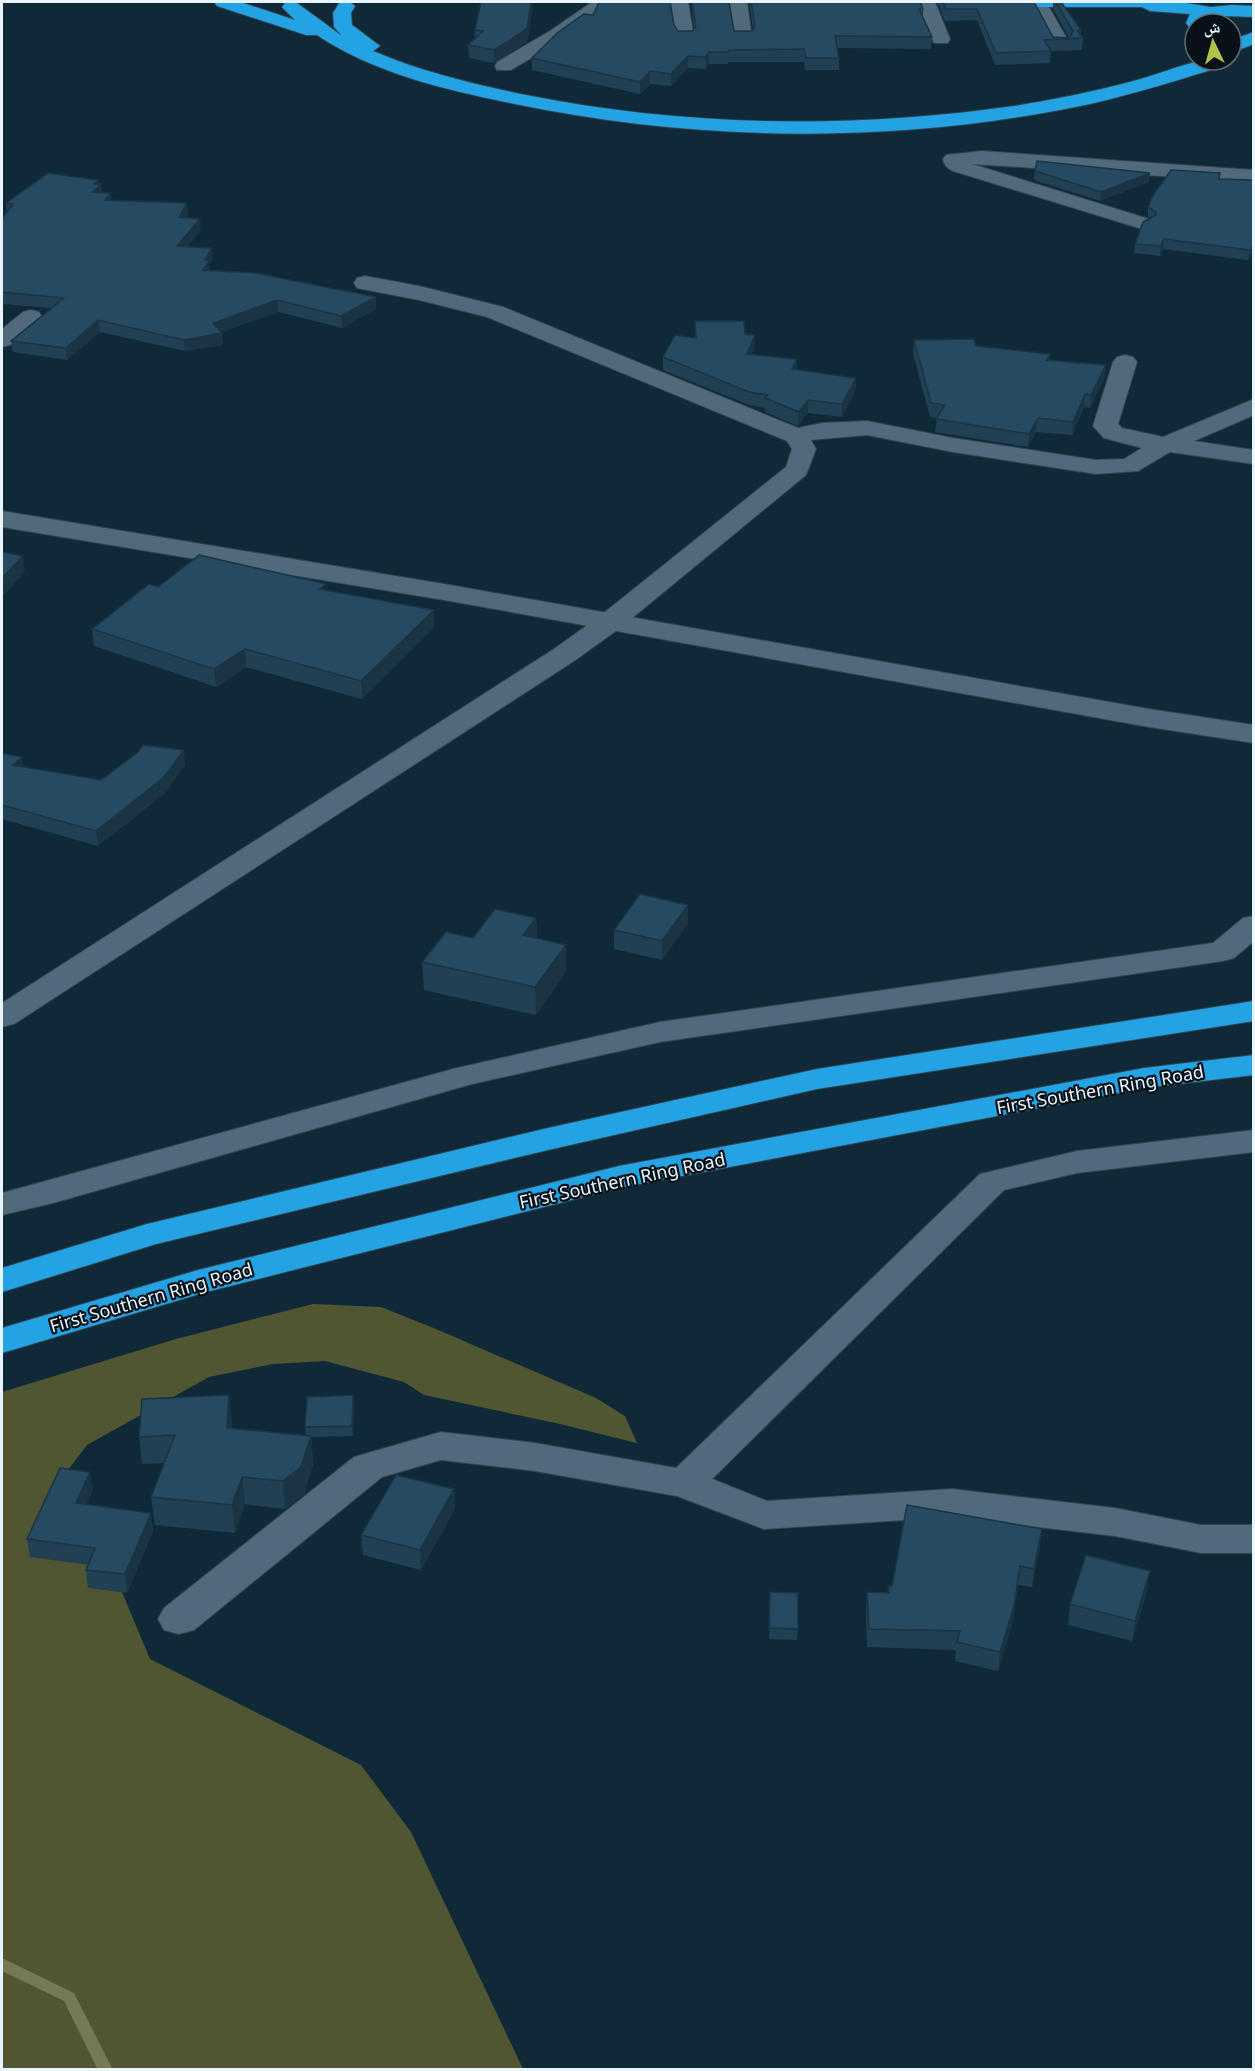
<svg xmlns="http://www.w3.org/2000/svg" width="1255" height="2071" font-family="'Noto Sans','Noto Naskh Arabic',sans-serif">
<style>
.forest{fill:#505631}
.lines{fill:none;stroke-linecap:round;stroke-linejoin:round}
.stream{fill:#747b54;fill-rule:evenodd}
.street-casing{stroke:#334350;stroke-width:2}
.secondary-casing{stroke:#334350;stroke-width:2}
.highway-casing{stroke:#334350;stroke-width:2}
.street{fill:#506a7b;fill-rule:evenodd}
.secondary{fill:#506a7b;fill-rule:evenodd}
.highway{fill:#23a3e3;fill-rule:evenodd}
.wall{fill:#214053}
.shaded-wall{fill:#1b3444}
.building{fill:#264a61;stroke:#1b3444;stroke-width:1.5}
.labels{text-anchor:middle;dominant-baseline:central;stroke-width:4.5;stroke-linejoin:round;paint-order:stroke}
.street-label{font-size:18px;fill:#e9f5fd;stroke:#071117}
</style>
<rect width="100%" height="100%" fill="#102938"/>
<path class="forest" d="M313,1304L381,1307L436,1329L596,1398L625,1416L637,1443L560,1424L424,1395L404,1382L325,1361L273,1364L209,1377L87,1445L61,1479L111,1566L150,1659L361,1765L411,1832L523,2069L2,2070V1392L176,1339Z"/>
<g class="lines">
<path class="stream" d="M2,1958L74,1993L113,2070H98L64,2001L2,1971Z"/>
<g class="street-casing">
<path id="street" d="M592,2H612L564,39L511,70H497L495,66L497,62L550,31Z
M670,2H688L694,37L692,41H678L676,37Z
M729,2H747L752,38L750,42H736L734,38Z
M917,2H935L950,39L948,43H934Z
M1030,2H1046L1070,44L1068,48H1054Z
M981,151L1254,170V182L972,164L1149,219L1153,223L1149,227L1142,229L963,174C953,171 945,170 943,159L946,155Z
M365,276L419,286L503,307L798,428L822,423L867,421L953,438L1096,460L1124,459L1142,448L1104,438L1093,426L1113,362L1117,357L1125,355L1133,357L1137,362L1118,424L1122,428L1163,437L1254,399V415L1194,441L1254,450V464L1170,452L1138,471L1096,474L953,452L867,435L811,440L816,449L806,475L620,628L574,661L14,1024L2,1027V1003L554,649L600,616L786,467L792,449L787,441L487,317L419,300L357,288L354,283L357,278Z
M31,310L39,312L42,317L39,322L10,345L2,347V329L23,312Z
M1254,916V941L1234,958L1223,961L660,1042L472,1084L53,1203L2,1215V1193L453,1069L660,1022L1213,943L1243,918Z
M1254,1130V1152L1077,1173L1004,1190L712,1479L767,1501L952,1489L1115,1508L1201,1525H1254V1553H1201L1115,1536L952,1517L764,1529L677,1496L535,1471L441,1460L382,1477L194,1630L179,1634L164,1630L158,1619L164,1608L354,1457L441,1432L535,1443L676,1468L980,1174L1077,1151Z"/>
</g>
<g class="secondary-casing">
<path id="secondary" d="M2,511L450,585L1149,709L1254,725V743L1149,727L450,601L2,527Z"/>
</g>
<g class="highway-casing">
<path id="highway" d="M214,2H240L295,20L282,7L285,3H297L342,36L334,27L333,13L340,2H350L355,6L351,13L352,25L380,46L373,51C422,72 473,84 526,95C686,127 852,129 1014,106C1053,100 1092,92 1130,82C1154,76 1179,65 1204,60C1212,59 1222,60 1231,60V57L1233,60L1231,64C1184,78 1138,93 1090,104C902,144 704,143 515,104C447,90 375,74 317,35H306L217,6Z
M955,2H1180L1211,7L1232,5L1254,6V17L1224,16L1205,21L1203,24H1195V28L1189,27L1186,23L1190,14L1150,11L1142,7H964L958,6Z
M1254,32V44L1231,53V40Z
M1254,1001V1021L817,1089L548,1150L156,1244L2,1292V1268L147,1224L548,1128L817,1069Z
M1254,1055V1075L1144,1088L619,1188L206,1292L2,1353V1328L198,1270L619,1166L1144,1068Z"/>
</g>
<use href="#street" class="street"/>
<use href="#secondary" class="secondary"/>
<use href="#highway" class="highway"/>
</g>
<path class="wall" d="M692,2H729L734,31H752L753,29L749,2H920L923,9V18L932,37L931,49L837,48L839,58V70H805L804,62H728V64H709L705,69L688,68L671,86L650,84L640,94L532,70V58L674,25L678,31H692L694,28L692,10Z
M937,2H1034L1053,37L1069,38L1053,9V2H1061L1081,30L1080,35L1083,38L1082,50L1051,51L1050,63L995,65L977,20L945,21Z
M532,13L527,42L494,63L469,58L468,45L475,39V30Z
M1035,171L1149,182L1100,201L1034,180Z
M1220,173V179L1254,180V251L1248,260L1163,249L1160,256L1134,253L1135,244L1150,218L1148,216V207Z
M99,184L101,193L112,200L187,203L188,214L186,217L201,230L187,247L213,259L210,264V270L376,297V309L342,328L278,312L221,332L223,345L185,351L100,332L67,360L13,352L11,341L51,308L2,304V219L7,212L6,203Z
M695,321L745,334L755,335L754,348L752,354L797,370L856,378L855,391L842,417L808,413L798,426L765,412V408L749,405L663,370V357L695,338Z
M914,340L1050,354L1049,360L1106,365L1104,379L1090,408L1084,407L1072,435L1036,432L1028,447L935,432L937,418L930,417L913,353Z
M158,587L326,590L434,610V627L362,699L246,667L216,687L94,646L92,629Z
M2,753L23,767L101,780L185,765L165,793L98,846L2,819Z
M688,905V923L662,960L614,949V930Z
M536,918L537,938L566,972L536,1015L424,990L422,962L473,938Z
M229,1395L232,1428L306,1436L305,1427L353,1395L354,1406L353,1436L311,1437L313,1464L304,1494L285,1509L245,1504L235,1533L155,1525L151,1497L164,1463L142,1464L139,1437Z
M454,1489L455,1509L421,1570L363,1555L361,1535Z
M93,1490L86,1504L151,1513L153,1531L127,1593L88,1588L86,1570L88,1565L30,1557L27,1539Z
M1040,1547L1032,1587L1018,1585L1012,1624L998,1671L955,1661L956,1650L867,1647L866,1611L867,1592L888,1593V1586H892Z
M1147,1591L1132,1641L1068,1625L1070,1604Z
M770,1592L798,1629L797,1640L769,1639Z"/>
<path class="shaded-wall" d="M532,2V13L527,42L494,63V50Z
M709,52V64L705,69V57Z
M688,56V68L671,86V74Z
M650,71V84L640,94V82Z
M1150,173L1149,182L1100,201L1101,192Z
M98,180L99,186L101,184L102,195L95,203L94,184Z
M111,193L112,205L105,200Z
M187,203L188,214L180,228L179,217Z
M200,219L201,230L178,257L177,246Z
M1164,239L1163,249L1160,256L1161,246Z
M1254,243V251L1248,260L1250,250Z
M212,248L213,259L210,264V271L203,270L205,260Z
M376,297V309L342,328L341,316Z
M277,300L278,312L214,334L222,333L223,345L185,351L184,340L213,323Z
M98,320L100,332L67,360L66,348Z
M755,335L754,348L747,367V354Z
M797,359V372L792,369Z
M1106,365L1104,379L1090,408L1091,395Z
M856,378L855,391L842,417V404Z
M1085,394L1084,407L1072,435L1073,422Z
M808,400V413L798,426L799,412Z
M1038,418L1036,432L1028,447L1029,434Z
M23,556L25,572L2,597V578Z
M434,610V627L362,699L361,681Z
M245,649L246,667L216,687L214,669Z
M184,750L185,765L165,793L98,846L96,831Z
M22,757L24,772L13,765Z
M688,905V923L662,960V941Z
M536,918L537,946L523,935Z
M566,945V972L536,1015L535,987Z
M229,1395L232,1423L230,1455L227,1428Z
M353,1395L354,1406L353,1436L352,1426Z
M311,1436L313,1464L304,1494L285,1509L283,1481Z
M90,1472L93,1490L79,1521L76,1503Z
M242,1477L245,1504L235,1533L232,1505Z
M454,1489L455,1509L421,1570L420,1550Z
M151,1513L153,1531L127,1593L125,1574Z
M1042,1529L1040,1547L1032,1587L1034,1569Z
M1020,1566L1012,1624L998,1671L1000,1652Z
M1150,1571L1147,1591L1132,1641L1135,1621Z"/>
<path class="building" d="M481,2H531L527,29L494,50L468,45L483,31L475,30Z
M601,2H670L674,25L678,31H692L696,26L692,2H729L734,31H752L755,26L751,2H920L923,9H919L932,37L835,36L839,58H806L804,49L729,50L728,52H709L705,57L688,56L671,74L650,71L640,82L532,58L557,33L584,14L593,15L598,4Z
M943,2H1034L1053,37L1069,38L1073,31L1056,2H1061L1081,30H1077L1083,38L1044,40L1051,51L996,53L977,9H946Z
M1037,161L1150,173L1101,192L1035,171Z
M1171,170L1220,173L1219,179L1254,180V243L1250,250L1164,239L1161,246L1135,244L1143,222L1156,215V212L1148,207L1152,197Z
M48,173L98,180L94,184H101L93,192L111,193L105,200L187,203L179,217L200,219L177,246L212,248L205,260H210L203,270L256,273L376,297L341,316L277,300L213,323L222,333L184,340L98,320L66,348L11,341L64,298L2,292V219L13,204L6,203Z
M695,321H744L745,334L755,335L747,354L797,359L792,369L856,378L842,404L808,400L799,412L765,398L768,395L749,392L663,357L675,335L696,338Z
M974,339L976,346L1050,354L1047,360L1106,365L1091,395L1085,394L1073,422L1038,418L1029,434L936,419L945,405L931,403L914,340Z
M2,552L23,556L2,578Z
M199,555L326,584L320,589L434,610L361,681L245,649L214,669L92,629L149,584L158,587Z
M143,745L184,750L163,778L96,831L2,805V753L22,757L13,765L101,780L138,752Z
M640,894L688,905L662,941L614,930Z
M495,909L536,918L523,935L566,945L535,987L422,962L446,932L473,938Z
M229,1395L227,1428L311,1436L301,1467L283,1481L242,1477L232,1505L151,1497L175,1435L139,1437L142,1399Z
M353,1395L352,1426L305,1427L307,1397Z
M60,1468L90,1472L76,1503L151,1513L125,1574L86,1570L95,1548L27,1539Z
M396,1475L454,1489L420,1550L361,1535Z
M907,1505L1042,1529L1034,1569L1020,1566L1014,1606L1000,1652L957,1642L960,1631L869,1629L867,1592L889,1593L888,1586H892Z
M1086,1555L1150,1571L1135,1621L1070,1604Z
M770,1592L798,1593V1629L769,1628Z"/>
<g class="labels">
<g class="street-label">
<text transform="translate(1100 1089) rotate(-10)">First Southern Ring Road</text>
<text transform="translate(622 1180) rotate(-12)">First Southern Ring Road</text>
<text transform="translate(151 1297) rotate(-16)">First Southern Ring Road</text>
</g>
</g>
<rect width="1255" height="2071" fill="none" stroke="#e9f5fd" stroke-width="6"/>
<g transform="translate(1213 42) rotate(355)"><circle r="28" fill="#071117" stroke="#616c73" stroke-width="1.5"/>
<path d="M0-4.5L10 22L0 15L-10 22Z" fill="#b3c24b"/>
<text y="-9" font-size="16" font-weight="bold" text-anchor="middle" fill="#e9f5fd">ش</text>
</g>
</svg>
